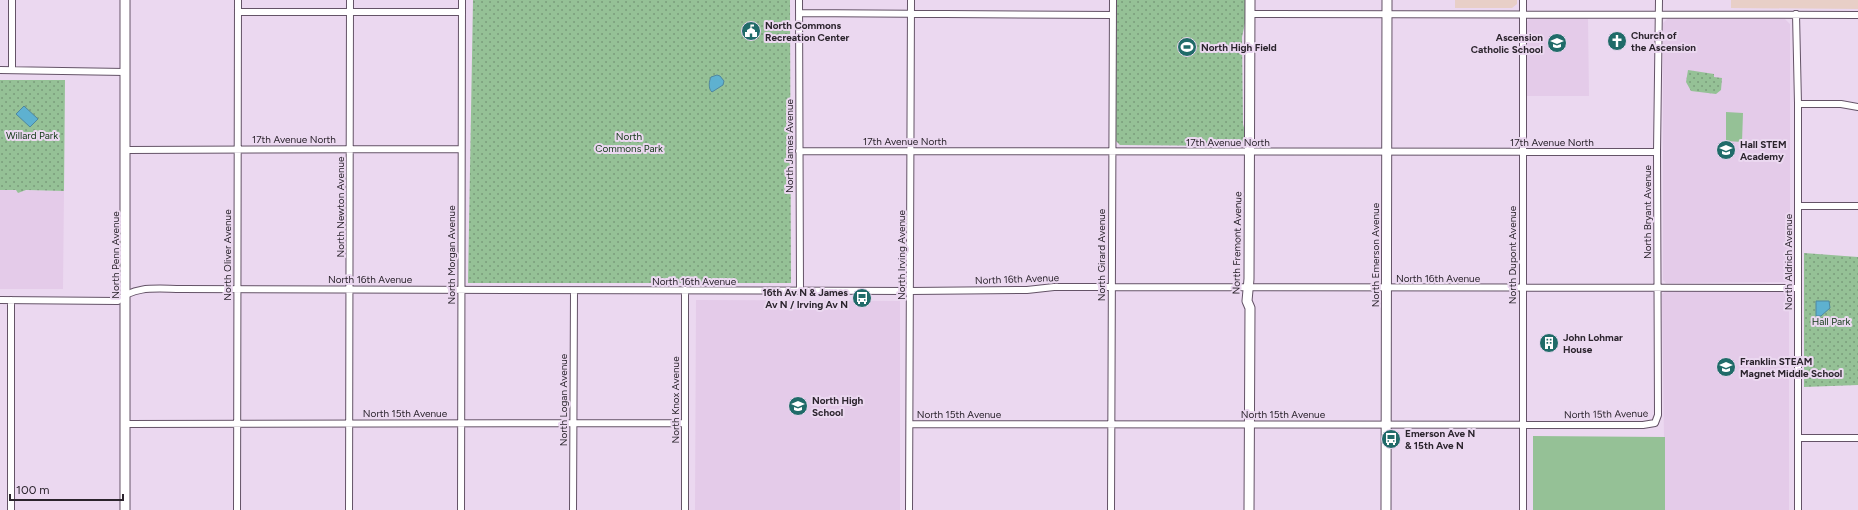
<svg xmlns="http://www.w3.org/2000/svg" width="1858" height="510" font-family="Figtree,sans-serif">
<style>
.commercial{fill:#e8cfc7}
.built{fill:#e4cbe9}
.grass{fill:#95c196}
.park{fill:url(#park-dots)}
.water{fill:#5eb1d0;stroke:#4f879f}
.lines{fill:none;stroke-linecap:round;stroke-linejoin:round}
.street-casing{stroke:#645367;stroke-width:8}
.secondary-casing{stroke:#645367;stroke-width:11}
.street{stroke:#fff;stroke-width:6}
.secondary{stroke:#fff;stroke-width:9}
.labels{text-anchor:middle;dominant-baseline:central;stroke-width:4;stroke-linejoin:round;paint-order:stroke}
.poi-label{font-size:10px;font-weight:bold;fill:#2b242d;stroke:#ebd8f0;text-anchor:start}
.park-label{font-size:10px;fill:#113715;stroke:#ebd8f0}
.street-label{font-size:10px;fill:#2b242d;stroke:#ebd8f0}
</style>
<defs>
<pattern id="park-dots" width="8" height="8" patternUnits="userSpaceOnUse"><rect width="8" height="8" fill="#95c196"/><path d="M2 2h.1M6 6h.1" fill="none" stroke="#7a9d7b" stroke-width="1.8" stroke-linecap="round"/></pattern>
</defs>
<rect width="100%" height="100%" fill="#ebd8f0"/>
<path class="commercial" d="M1455,0H1517V4L1512,8H1455Z
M1731,0H1858V9L1731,8Z"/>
<path class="built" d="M1532,18L1588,19L1589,96H1526V23L1529,19Z
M1668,18L1785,19L1790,24V280L1788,282L1666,283L1663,280V23Z
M0,80H11L10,190L64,191L63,289H0Z
M1666,291L1784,292L1789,296V510H1665L1662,294Z
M696,300L900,301V510H695Z"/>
<path class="grass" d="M1726,112L1743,113L1742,142L1726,141Z
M1533,436L1665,437V510H1533Z"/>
<path class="park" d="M473,0H790L791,283H468Z
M1115,0H1245V23L1242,37L1243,124L1246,135L1243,143L1237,146L1120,145L1115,140Z
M1688,70L1714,74V77L1722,78L1721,90L1716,94L1691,91L1686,82Z
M0,80H65L64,191L26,190L18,193L16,190H0Z
M1804,253L1858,257V385L1804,387Z"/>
<path class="water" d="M717,75L720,76L724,81L723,85L712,92C708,89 709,81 711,77Z
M24,106L38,119L30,127L16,114Z
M1816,301H1829L1830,308L1821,316H1816Z"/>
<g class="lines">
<g class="street-casing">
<path id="street" d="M12,0V70
M799,0L800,291
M1523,0V510
M238,12H462
M799,13L1113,15
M1251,14L1858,15
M1796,14L1798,104V510
M0,70L125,72
M1798,104H1841L1858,107
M126,150L461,149
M799,151L1657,152
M1798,206H1858
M685,290V510
M0,300L118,301C134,285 159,289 181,289L910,291L1027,290L1054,287H1111L1798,288
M125,424L685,423
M910,424L1643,425L1655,423L1658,415L1657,152L1659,0
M1798,438H1858
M11,510V300
M237,510L238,0
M349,510L350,0
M461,510L462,0
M573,510L574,291
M909,510L911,0
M1111,510L1113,0"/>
</g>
<g class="secondary-casing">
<path id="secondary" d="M125,510V0
M1249,510L1250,308L1247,301L1249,279L1250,0
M1386,510L1387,0"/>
</g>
<use href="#street" class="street"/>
<use href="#secondary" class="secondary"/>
</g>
<defs>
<g id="civic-disc" transform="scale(1)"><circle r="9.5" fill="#206b69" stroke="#ebd8f0"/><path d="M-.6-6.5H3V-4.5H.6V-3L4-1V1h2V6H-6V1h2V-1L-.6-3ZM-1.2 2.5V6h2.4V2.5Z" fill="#fff"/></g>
<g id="church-disc" transform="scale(1)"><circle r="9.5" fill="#206b69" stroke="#ebd8f0"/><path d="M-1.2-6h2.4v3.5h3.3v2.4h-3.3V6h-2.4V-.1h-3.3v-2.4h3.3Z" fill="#fff"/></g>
<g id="school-disc" transform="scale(1)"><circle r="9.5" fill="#206b69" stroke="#ebd8f0"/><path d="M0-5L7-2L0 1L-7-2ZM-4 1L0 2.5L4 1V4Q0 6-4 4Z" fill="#fff"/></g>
<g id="stadium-disc" transform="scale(1)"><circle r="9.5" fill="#206b69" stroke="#ebd8f0"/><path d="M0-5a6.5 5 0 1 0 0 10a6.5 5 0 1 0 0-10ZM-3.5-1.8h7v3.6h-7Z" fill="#fff"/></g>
<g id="bus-disc" transform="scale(1)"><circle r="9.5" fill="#206b69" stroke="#ebd8f0"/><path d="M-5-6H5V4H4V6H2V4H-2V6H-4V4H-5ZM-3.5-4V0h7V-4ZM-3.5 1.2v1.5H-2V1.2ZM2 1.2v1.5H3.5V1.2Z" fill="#fff"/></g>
<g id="building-disc" transform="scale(1)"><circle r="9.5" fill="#206b69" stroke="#ebd8f0"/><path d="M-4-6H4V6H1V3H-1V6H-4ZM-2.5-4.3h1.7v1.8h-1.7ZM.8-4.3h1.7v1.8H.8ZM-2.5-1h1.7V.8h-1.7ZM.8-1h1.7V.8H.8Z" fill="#fff"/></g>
</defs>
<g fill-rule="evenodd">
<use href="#civic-disc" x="751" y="31"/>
<use href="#church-disc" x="1617" y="41"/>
<use href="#school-disc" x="1557" y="43"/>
<use href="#stadium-disc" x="1187" y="47"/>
<use href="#school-disc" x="1726" y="150"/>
<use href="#bus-disc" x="862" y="298"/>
<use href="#building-disc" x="1549" y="343"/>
<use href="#school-disc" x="1726" y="367"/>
<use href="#school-disc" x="798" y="406"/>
<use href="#bus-disc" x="1391" y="439"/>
</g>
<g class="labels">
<g class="poi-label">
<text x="765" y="25">North Commons<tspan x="765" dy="12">Recreation Center</tspan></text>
<text x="1631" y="35">Church of<tspan x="1631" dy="12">the Ascension</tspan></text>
<text x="1543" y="37" text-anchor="end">Ascension<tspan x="1543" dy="12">Catholic School</tspan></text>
<text x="1201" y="47">North High Field</text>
<text x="1740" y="144">Hall STEM<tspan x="1740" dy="12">Academy</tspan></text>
<text x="848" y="292" text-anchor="end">16th Av N &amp; James<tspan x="848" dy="12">Av N / Irving Av N</tspan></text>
<text x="1563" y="337">John Lohmar<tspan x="1563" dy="12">House</tspan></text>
<text x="1740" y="361">Franklin STEAM<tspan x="1740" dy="12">Magnet Middle School</tspan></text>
<text x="812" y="400">North High<tspan x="812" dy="12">School</tspan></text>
<text x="1405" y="433">Emerson Ave N<tspan x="1405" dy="12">&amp; 15th Ave N</tspan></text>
</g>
<g class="park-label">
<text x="32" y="135">Willard Park</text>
<text x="629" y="136">North<tspan x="629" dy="12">Commons Park</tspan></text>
<text x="1831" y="321">Hall Park</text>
</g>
<g class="street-label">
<text x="294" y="139">17th Avenue North</text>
<text x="905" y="141">17th Avenue North</text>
<text x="1228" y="142">17th Avenue North</text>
<text x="1552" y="142">17th Avenue North</text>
<text transform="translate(789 146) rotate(-90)">North James Avenue</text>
<text transform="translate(340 207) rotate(-90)">North Newton Avenue</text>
<text transform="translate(1647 212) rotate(-90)">North Bryant Avenue</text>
<text transform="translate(1237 243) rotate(-89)">North Fremont Avenue</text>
<text transform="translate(115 255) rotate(-90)">North Penn Avenue</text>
<text transform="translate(227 255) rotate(-90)">North Oliver Avenue</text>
<text transform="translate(451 255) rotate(-90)">North Morgan Avenue</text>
<text transform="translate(901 255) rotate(-90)">North Irving Avenue</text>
<text transform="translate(1101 255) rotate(-90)">North Girard Avenue</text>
<text transform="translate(1375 255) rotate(-90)">North Emerson Avenue</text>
<text transform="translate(1512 255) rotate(-90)">North Dupont Avenue</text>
<text transform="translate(1788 262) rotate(-90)">North Aldrich Avenue</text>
<text x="1438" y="278">North 16th Avenue</text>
<text x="370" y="279">North 16th Avenue</text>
<text transform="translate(1017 279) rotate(-2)">North 16th Avenue</text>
<text x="694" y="281">North 16th Avenue</text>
<text transform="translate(563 400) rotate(-90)">North Logan Avenue</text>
<text transform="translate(675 400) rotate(-90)">North Knox Avenue</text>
<text x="405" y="413">North 15th Avenue</text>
<text x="959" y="414">North 15th Avenue</text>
<text x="1283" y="414">North 15th Avenue</text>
<text transform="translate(1606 414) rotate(-1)">North 15th Avenue</text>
</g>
</g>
<path d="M10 494v6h113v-6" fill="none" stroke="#2b242d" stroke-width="2"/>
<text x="16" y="494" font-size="12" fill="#2b242d" stroke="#ebd8f0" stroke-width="3" paint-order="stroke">100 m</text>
</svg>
